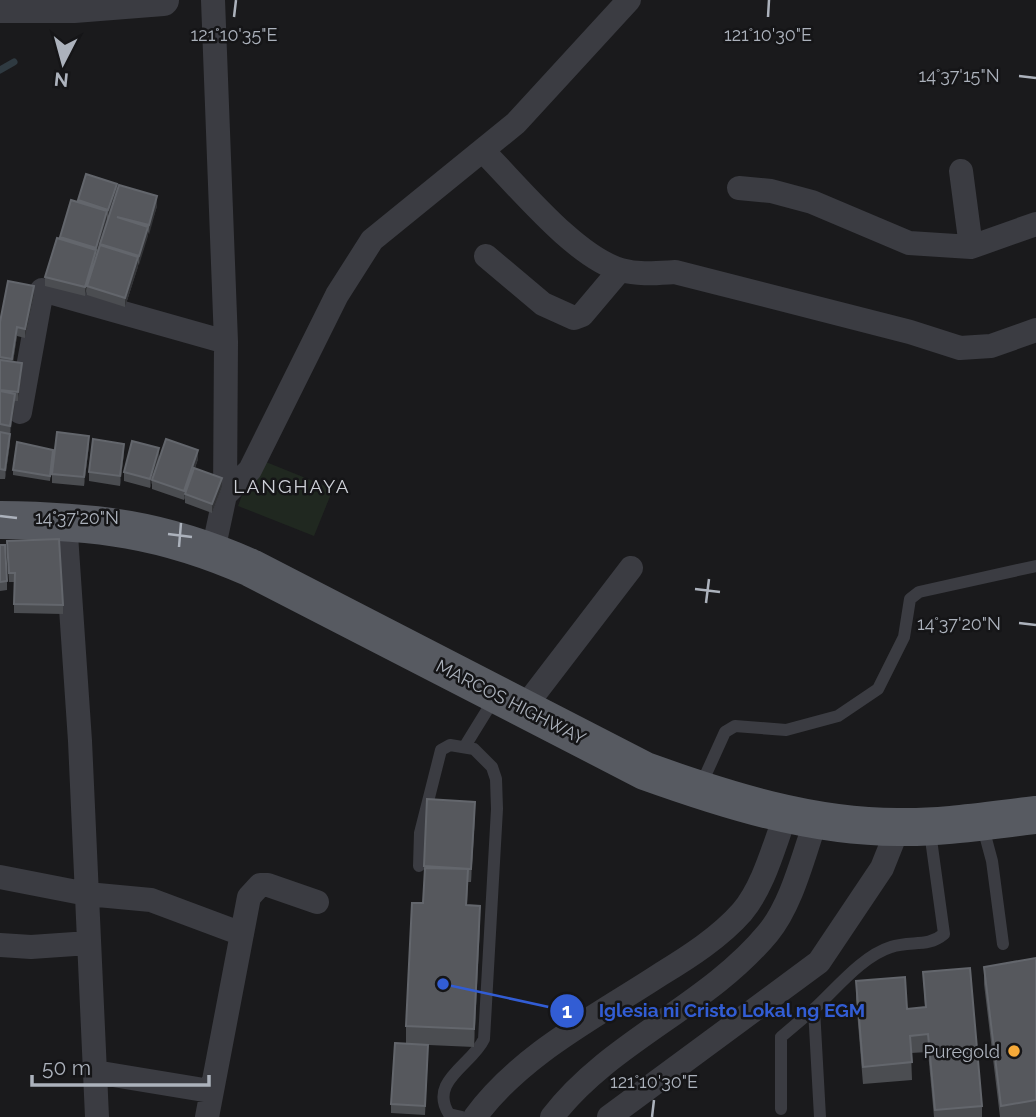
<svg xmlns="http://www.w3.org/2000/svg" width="1036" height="1117" font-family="Raleway,sans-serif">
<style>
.green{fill:#202820}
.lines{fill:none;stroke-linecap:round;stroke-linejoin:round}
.stream{stroke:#2f3a41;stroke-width:7}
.service{stroke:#3b3c42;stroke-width:12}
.minor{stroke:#3b3c42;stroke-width:24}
.tertiary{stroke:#3b3c42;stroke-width:32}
.primary{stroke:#575a61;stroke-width:38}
.wall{fill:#4b4d51}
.shaded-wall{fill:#333437}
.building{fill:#56585d;stroke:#63666c;stroke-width:2}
.ticks{fill:none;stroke:#acb2bc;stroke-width:2.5}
.poi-dot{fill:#f5a939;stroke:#151517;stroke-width:2.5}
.labels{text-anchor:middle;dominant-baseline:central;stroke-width:5;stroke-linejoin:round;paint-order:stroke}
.street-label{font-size:18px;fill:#acb2bc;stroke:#151517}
.poi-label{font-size:18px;fill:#acb2bc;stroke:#151517;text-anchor:end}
.neighbourhood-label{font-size:19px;letter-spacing:2px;fill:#ced1d8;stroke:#151517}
.ticks-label{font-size:18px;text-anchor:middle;fill:#acb2bc;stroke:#151517;stroke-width:5;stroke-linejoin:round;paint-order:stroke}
.leader{fill:none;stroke:#325dd4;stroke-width:2.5}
.callout-dot{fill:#325dd4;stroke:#151517;stroke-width:2.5}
.mark-label{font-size:21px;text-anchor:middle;font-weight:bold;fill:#fff}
.callout-label{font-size:19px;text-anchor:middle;font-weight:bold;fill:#325dd4;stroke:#151517;stroke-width:5;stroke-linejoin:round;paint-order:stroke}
</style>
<rect width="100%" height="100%" fill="#1a1a1c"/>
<path class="green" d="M256,458L333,489L314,536L238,506Z"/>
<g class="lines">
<path class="stream" d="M0,70L14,62"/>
<path class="service" d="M465,746L494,699
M701,785L725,732L735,726L786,730L838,716L878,689L904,637L910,599L919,592L1036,566
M982,824L992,861L1003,944
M419,866L420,833L441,750L450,745L474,749L492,767L496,779L497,809L484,1039C472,1065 428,1081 449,1114L462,1117
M781,1109V1037L814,1009
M820,1117L814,1009C836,989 862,956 891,947C911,940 927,948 944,934L930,832"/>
<path class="minor" d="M483,151C518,186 575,257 621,270C639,275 657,273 675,272L910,332L960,348L991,346L1036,330
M961,171L971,247
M739,188L771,191L812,202L909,243L971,247L1036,224
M486,256L543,304L574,318L582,315L620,270
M20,412L42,290L226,342
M225,495L250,470L337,295L372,240L516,123L629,0
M65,520L80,741L97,1117
M213,551L225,495L226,342L213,0
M523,709L631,568
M0,877L87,894L151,900L242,934
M0,945L31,947L89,943
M95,1072L210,1091
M207,1117L249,897L260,885H268L317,902
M475,1117C521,1054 597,1016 661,974C689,957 720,937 742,912C764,886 774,845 786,814
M552,1117C610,1041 707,1007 768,933C792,904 803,856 816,820
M609,1117L819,962L882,868L898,828"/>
<path class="tertiary" d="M0,7H74L163,0"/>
<path class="primary" d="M0,520C96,521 163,529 251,568L645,771C726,800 811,827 898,827C944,828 991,820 1036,815"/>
</g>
<path class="wall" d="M117,190L157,206L125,307L87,295V291L85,296L45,286V277L60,237L78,202V200Z
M34,295L25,338L17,336L13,362L22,372L18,401H15L10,434V443L5,479H0V322Z
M89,445L84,486L52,483V474Z
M124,453L120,486L89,481V472Z
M53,455L50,481L13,475V470Z
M159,457L154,476L198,459L195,468L222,487L212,513L185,503V498L184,500L152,489V481L150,488L124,481V472Z
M0,545L7,581V590L0,591Z
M7,551L63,605V614L14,613V582H9Z
M475,815L471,882H468L467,905L480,924L474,1047L406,1044V1026L423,903L424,880V866Z
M1036,958V1117H1000L984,984V967Z
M923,972L982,1106V1117H934L928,1052L911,1053L912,1080L863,1084L856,999V981L907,1009L925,1007Z
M428,1055L425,1115L391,1113V1104Z"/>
<path class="shaded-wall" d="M117,184V193L108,219V210Z
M157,196V206L149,235V225Z
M107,211V220L96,254V260L87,286L85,296V287L96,253V248Z
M148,227V236L139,265V256Z
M138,257V267L125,307V298Z
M34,286V295L25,338V329Z
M17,327V336L12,369V359Z
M22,363V372L18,401V392Z
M15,394V403L10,435V426Z
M10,434V443L5,479V470Z
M89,436V445L84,486V477Z
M124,444V453L120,486V476Z
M159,448V457L150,488V479Z
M198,450V459L186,494H185L184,500V491Z
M222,478V487L212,513V504Z
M475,802V815L471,882V869Z
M480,906V924L474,1047V1029Z"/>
<path class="building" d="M86,174L117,184L108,210L78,200Z
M119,185L157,196L149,225L117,217L148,227L139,256L100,244Z
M71,200L107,211L96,248L60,237Z
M57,238L96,250L85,287L45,277Z
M100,245L138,257L125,298L87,286Z
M8,281L34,286L25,329L17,327L12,359L0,357V322Z
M0,360L22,363L18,392L0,390Z
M0,391L15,394L10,426L0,424Z
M0,432L10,434L5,470L0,469Z
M57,432L89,436L84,477L52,474Z
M93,439L124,444L120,476L89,472Z
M166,439L198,450L184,491L152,480Z
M132,441L159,448L150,479L124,472Z
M17,442L53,450L50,476L13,470Z
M194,468L222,478L212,504L185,494Z
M59,539L63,605L14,604L15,573H9L7,541Z
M0,545H5L7,581L0,582Z
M427,799L475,802L471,869L424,866Z
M425,868L468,869L466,905L480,906L474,1029L406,1026L412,903H423Z
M1036,958V1100L1001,1106L984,967Z
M970,968L982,1106L935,1110L928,1034L910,1036L912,1062L863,1067L856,981L905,977L907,1009L926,1007L923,972Z
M395,1043L428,1045L425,1106L391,1104Z"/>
<path class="ticks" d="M234,17L236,0M768,17L769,0M1019,76L1036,78M0,516L17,518M168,534L192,537M179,547L181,523M695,589L720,592M706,603L709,579M1019,623L1036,625M652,1117L654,1100"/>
<circle class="poi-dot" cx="1014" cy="1051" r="7"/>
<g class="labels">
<g class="street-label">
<text transform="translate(511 702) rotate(27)">MARCOS HIGHWAY</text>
</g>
<g class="poi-label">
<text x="1000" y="1051">Puregold</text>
</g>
<g class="neighbourhood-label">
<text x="292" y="486">LANGHAYA</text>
</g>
</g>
<g class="ticks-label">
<text x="234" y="41">121°10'35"E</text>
<text x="768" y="41">121°10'30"E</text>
<text x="959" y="82">14°37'15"N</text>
<text x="77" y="524">14°37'20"N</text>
<text x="959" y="630">14°37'20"N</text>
<text x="654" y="1088">121°10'30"E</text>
</g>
<path class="leader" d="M443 984L567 1011"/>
<g class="callout-dot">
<circle cx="443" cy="984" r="7"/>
<circle cx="567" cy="1011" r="18"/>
</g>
<g class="mark-label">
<text x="567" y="1018">1</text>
</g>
<g class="callout-label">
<text x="732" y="1017">Iglesia ni Cristo Lokal ng EGM</text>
</g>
<g transform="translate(63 63) rotate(186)" stroke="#151517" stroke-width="5" paint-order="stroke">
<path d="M0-5L12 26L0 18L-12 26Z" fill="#acb2bc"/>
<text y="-10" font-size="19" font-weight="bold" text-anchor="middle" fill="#acb2bc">N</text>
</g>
<path d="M32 1075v10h177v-10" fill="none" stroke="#acb2bc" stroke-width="3.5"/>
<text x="42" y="1075" font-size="21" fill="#acb2bc" stroke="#151517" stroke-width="5" paint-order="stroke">50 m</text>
</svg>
